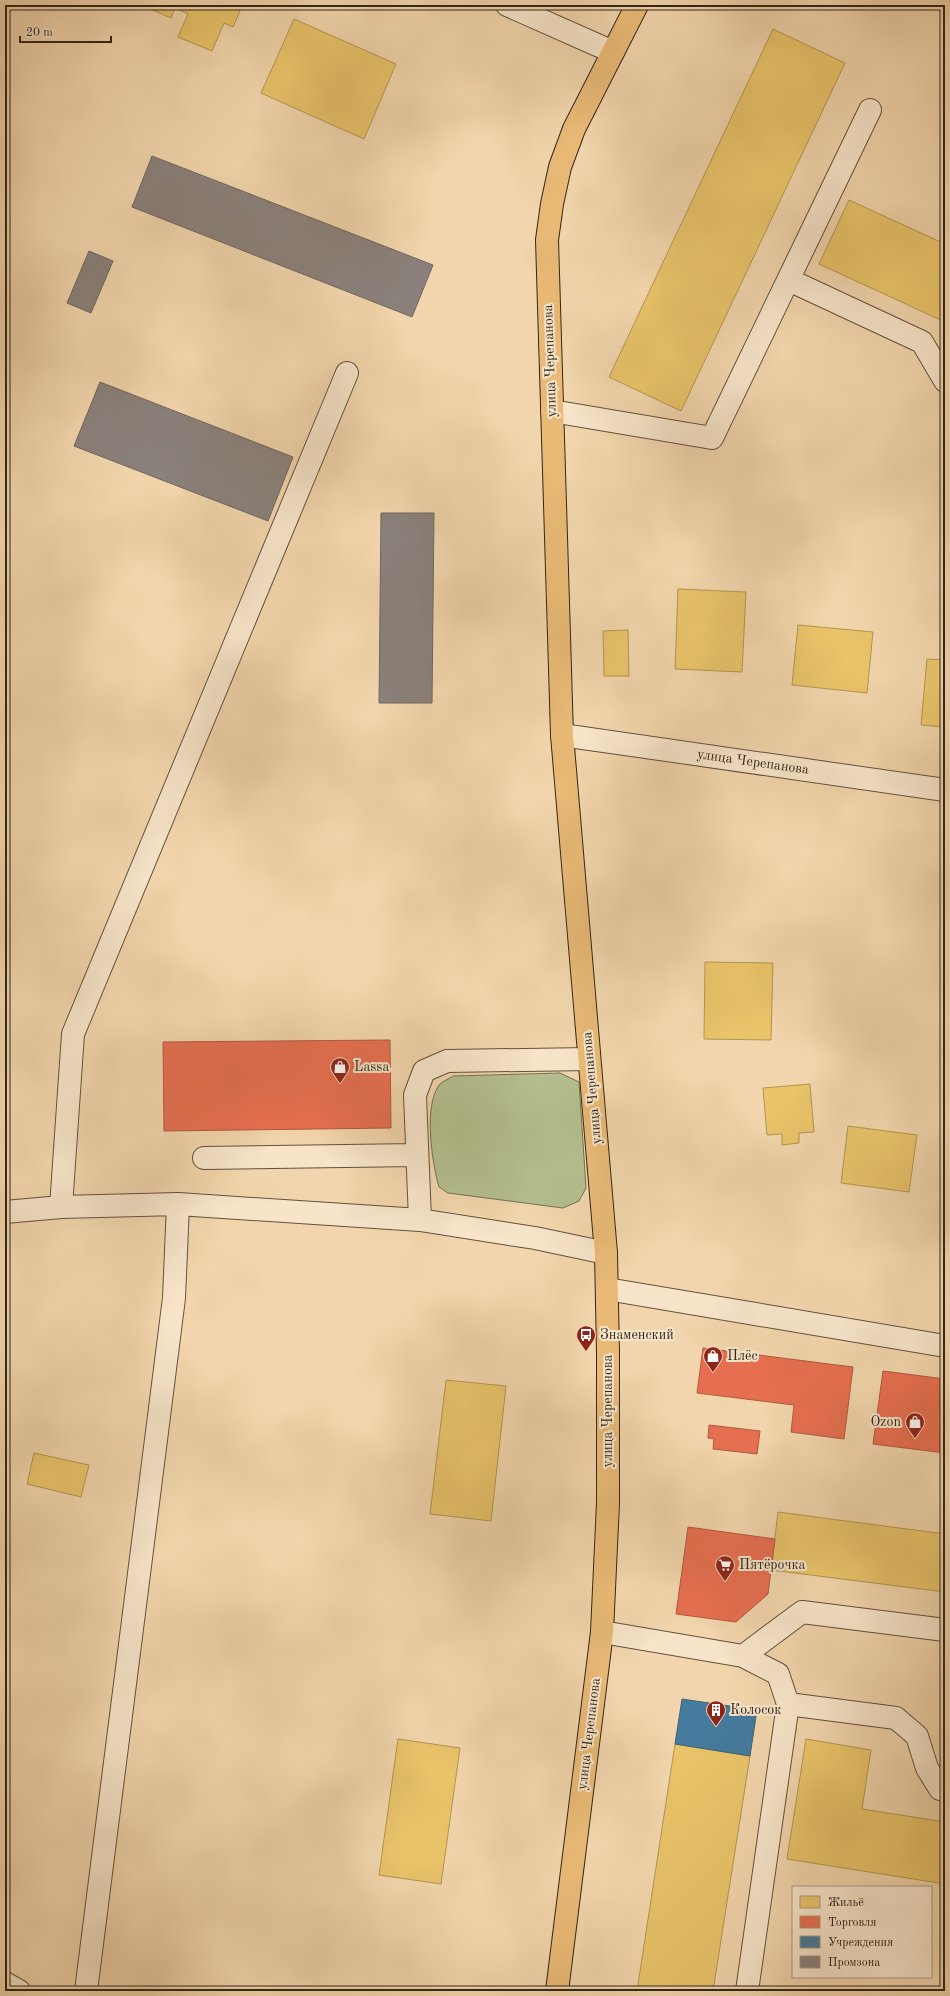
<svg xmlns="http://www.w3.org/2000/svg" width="950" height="1996" font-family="'Old Standard TT',serif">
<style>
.green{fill:#b4be8e;stroke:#727254}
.homes{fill:#e9c46a;stroke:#b29552}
.shops{fill:#e76f51;stroke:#b05940}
.public{fill:#457b9d;stroke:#3f6276}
.industry{fill:#8a817c;stroke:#6f665f}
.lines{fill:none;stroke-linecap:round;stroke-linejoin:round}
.minor-casing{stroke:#61523e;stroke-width:24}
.major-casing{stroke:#31261a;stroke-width:24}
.minor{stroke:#f7e4c9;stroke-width:22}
.major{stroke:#e9ba76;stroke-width:22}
.labels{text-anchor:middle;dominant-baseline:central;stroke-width:4;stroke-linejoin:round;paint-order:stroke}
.street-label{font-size:14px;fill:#31261a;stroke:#f7e4c9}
.poi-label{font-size:14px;fill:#31261a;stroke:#f7e4c9;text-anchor:start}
</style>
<rect width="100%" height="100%" fill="#f2d5ac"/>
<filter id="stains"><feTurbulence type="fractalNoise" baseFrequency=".005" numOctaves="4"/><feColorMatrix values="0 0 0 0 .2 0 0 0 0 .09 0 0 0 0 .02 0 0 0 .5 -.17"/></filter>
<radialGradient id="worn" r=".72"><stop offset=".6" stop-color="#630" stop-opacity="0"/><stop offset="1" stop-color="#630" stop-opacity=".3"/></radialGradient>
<path class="green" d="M560,1073L579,1082L586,1188L579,1201L563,1208L448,1193L439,1187C432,1163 423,1104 440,1084C443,1081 449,1079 453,1076Z"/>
<path class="homes" d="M141,5H241L242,6L233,27L224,23L212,51L178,37L188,14L175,8L171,18Z
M294,19L396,64L364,139L261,93Z
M773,29L845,63L681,411L609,377Z
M849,200L945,244V322L819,264Z
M678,589L746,592L742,672L675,669Z
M798,625L873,632L867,693L792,685Z
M628,630L629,676H604L603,631Z
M927,659L945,660V727L921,725Z
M705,962L773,963L771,1040L704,1039Z
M810,1084L814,1132L799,1133V1143L782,1145V1134L767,1135L763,1088Z
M848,1126L917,1135L909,1192L841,1183Z
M446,1380L506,1386L491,1521L430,1514Z
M34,1453L89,1465L81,1497L27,1484Z
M778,1512L945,1534V1592L771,1570Z
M398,1739L460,1748L441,1884L379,1875Z
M806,1739L871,1750L862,1809L945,1822V1884L787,1859Z
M675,1744L750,1756L713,1991H637Z"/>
<path class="shops" d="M390,1040L391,1128L164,1131L163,1042Z
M703,1348L853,1367L844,1439L791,1432L794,1405L697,1393Z
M883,1371L945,1379V1453L873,1444Z
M709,1425L760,1431L757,1454L713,1449L714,1439L708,1438Z
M688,1527L775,1539L768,1594L736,1622L676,1614Z"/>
<path class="public" d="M682,1699L757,1710L750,1756L675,1744Z"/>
<path class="industry" d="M152,156L433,265L412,317L132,207Z
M89,251L113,261L91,313L67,303Z
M100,382L293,457L268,521L74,446Z
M381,513H434L432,703H379Z"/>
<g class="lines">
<g class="minor-casing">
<path id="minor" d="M507,5L613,52
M789,280L922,342L945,381
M552,411L712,438L870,110
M562,735L945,790
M204,1158L417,1155
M61,1207L73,1034L347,373
M5,1212L61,1207L178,1204L420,1220L535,1238L606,1253
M420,1220L415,1095L424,1071L447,1061L589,1059
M607,1289L945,1346
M602,1632L743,1656L802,1612L945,1630
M743,1656L778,1674L788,1704L747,1991
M788,1704L896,1718L917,1736L927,1768L940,1789L945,1790
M5,1983L19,1991
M86,1991L174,1298L178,1204"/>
</g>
<g class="major-casing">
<path id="major" d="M557,1991L602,1632L608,1503V1353L606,1253L562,735L547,240L552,204L560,167L574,129L637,5"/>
</g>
<use href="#minor" class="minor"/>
<use href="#major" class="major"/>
</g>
<defs>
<g id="shop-pin" transform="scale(1)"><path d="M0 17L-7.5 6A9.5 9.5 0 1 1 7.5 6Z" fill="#8f2418" stroke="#f7e4c9"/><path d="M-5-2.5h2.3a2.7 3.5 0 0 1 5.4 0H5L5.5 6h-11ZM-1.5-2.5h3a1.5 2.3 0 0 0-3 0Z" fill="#fff"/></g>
<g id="bus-pin" transform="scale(1)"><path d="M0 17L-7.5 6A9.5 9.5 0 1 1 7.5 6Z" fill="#8f2418" stroke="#f7e4c9"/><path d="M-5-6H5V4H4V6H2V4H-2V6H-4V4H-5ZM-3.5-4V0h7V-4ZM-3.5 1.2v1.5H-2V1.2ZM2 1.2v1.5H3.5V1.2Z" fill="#fff"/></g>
<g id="supermarket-pin" transform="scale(1)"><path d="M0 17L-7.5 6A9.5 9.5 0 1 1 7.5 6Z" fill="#8f2418" stroke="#f7e4c9"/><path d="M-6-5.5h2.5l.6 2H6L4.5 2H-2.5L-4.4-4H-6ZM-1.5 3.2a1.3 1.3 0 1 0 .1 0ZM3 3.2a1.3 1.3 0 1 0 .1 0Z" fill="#fff"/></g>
<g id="building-pin" transform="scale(1)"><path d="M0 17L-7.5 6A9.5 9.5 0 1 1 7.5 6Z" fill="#8f2418" stroke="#f7e4c9"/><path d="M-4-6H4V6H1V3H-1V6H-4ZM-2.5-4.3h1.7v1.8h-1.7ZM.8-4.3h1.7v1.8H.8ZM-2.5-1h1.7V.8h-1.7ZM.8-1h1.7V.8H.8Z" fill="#fff"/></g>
</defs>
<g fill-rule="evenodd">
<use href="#shop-pin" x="340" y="1067"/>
<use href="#bus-pin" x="586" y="1335"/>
<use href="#shop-pin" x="713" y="1356"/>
<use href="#shop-pin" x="915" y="1422"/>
<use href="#supermarket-pin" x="725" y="1565"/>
<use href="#building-pin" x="716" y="1710"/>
</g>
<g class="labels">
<g class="street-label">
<text transform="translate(550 361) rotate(-92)">улица Черепанова</text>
<text transform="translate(753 762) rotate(8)">улица Черепанова</text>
<text transform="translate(592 1088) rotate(-95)">улица Черепанова</text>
<text transform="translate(608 1411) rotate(-90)">улица Черепанова</text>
<text transform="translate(589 1734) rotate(-83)">улица Черепанова</text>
</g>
<g class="poi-label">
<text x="354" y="1067">Lassa</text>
<text x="600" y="1335">Знаменский</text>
<text x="727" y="1356">Плёс</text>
<text x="901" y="1422" text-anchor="end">Ozon</text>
<text x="739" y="1565">Пятёрочка</text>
<text x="730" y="1710">Колосок</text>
</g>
</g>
<rect width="950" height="1996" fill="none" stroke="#f2d5ac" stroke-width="20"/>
<rect x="6" y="6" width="938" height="1984" fill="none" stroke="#31261a" stroke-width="2"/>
<rect x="10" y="10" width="930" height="1976" fill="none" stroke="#31261a"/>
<rect x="792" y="1886" width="140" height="92" fill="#f7e4c9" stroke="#a89883"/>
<rect x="800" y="1896" width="20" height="12" fill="#e9c46a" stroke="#a89883"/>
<text x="828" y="1906" font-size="12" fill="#31261a">Жильё</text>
<rect x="800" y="1916" width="20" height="12" fill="#e76f51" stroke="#a89883"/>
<text x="828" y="1926" font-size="12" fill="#31261a">Торговля</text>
<rect x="800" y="1936" width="20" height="12" fill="#457b9d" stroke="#a89883"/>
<text x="828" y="1946" font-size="12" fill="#31261a">Учреждения</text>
<rect x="800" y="1956" width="20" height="12" fill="#8a817c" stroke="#a89883"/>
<text x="828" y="1966" font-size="12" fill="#31261a">Промзона</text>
<path d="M20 36v6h91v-6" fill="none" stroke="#31261a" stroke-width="2"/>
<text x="26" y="36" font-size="12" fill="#31261a" stroke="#f7e4c9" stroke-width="3" paint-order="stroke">20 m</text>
<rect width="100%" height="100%" filter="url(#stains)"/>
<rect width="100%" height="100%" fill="url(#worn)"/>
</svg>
